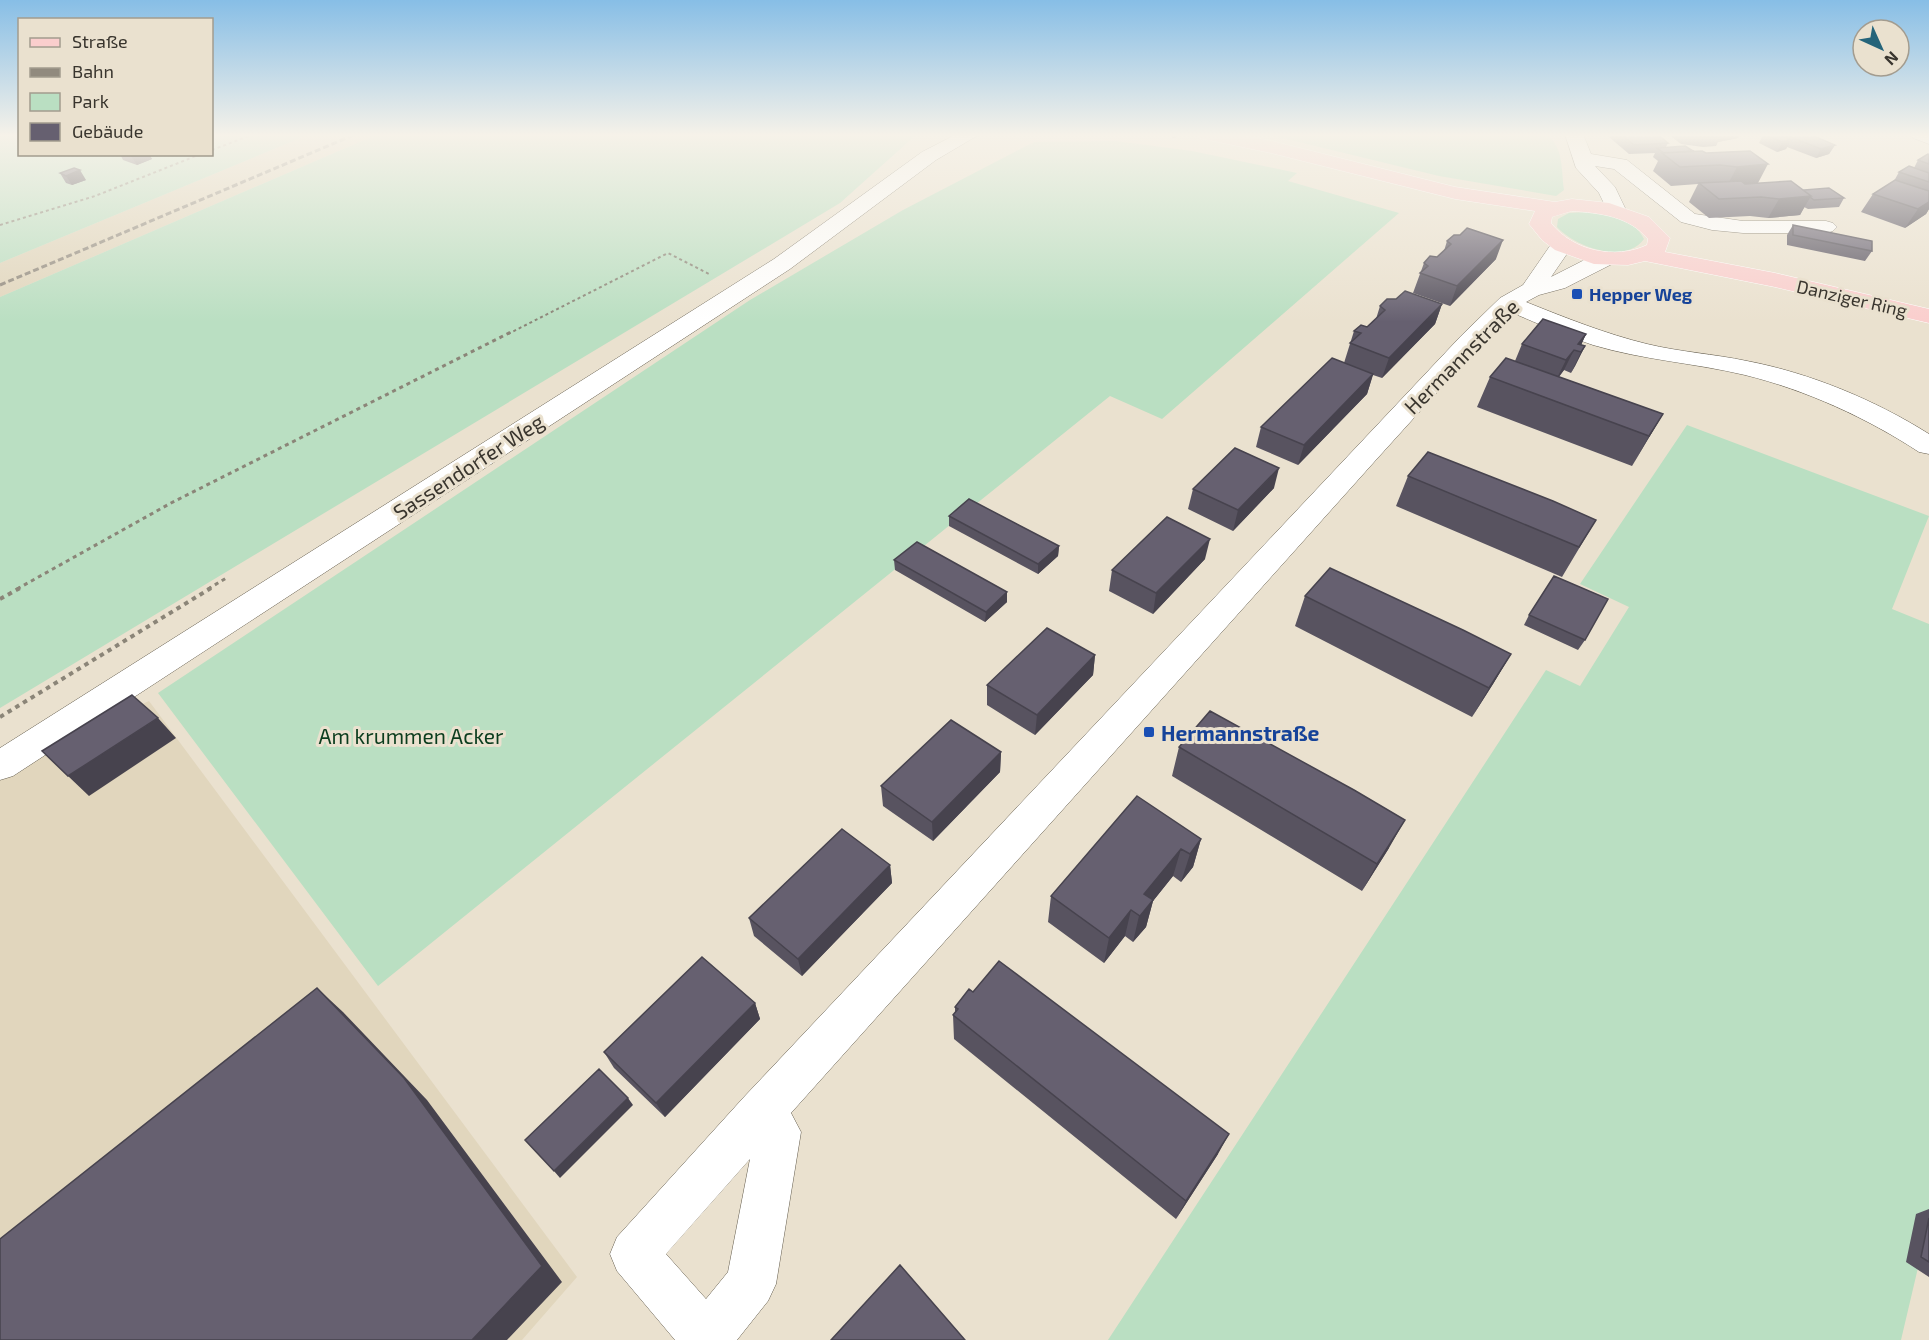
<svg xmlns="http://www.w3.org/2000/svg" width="1929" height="1340" font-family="'Exo 2',sans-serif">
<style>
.built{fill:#e1d6bd}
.green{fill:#badfc2}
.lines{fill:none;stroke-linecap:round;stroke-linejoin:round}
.minor-casing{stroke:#635c4d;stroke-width:1}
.major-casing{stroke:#fff;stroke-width:1}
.path-far2{stroke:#8b8578;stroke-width:2;stroke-dasharray:3 3;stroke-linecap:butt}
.path-far1{stroke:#8b8578;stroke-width:3;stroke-dasharray:4 4;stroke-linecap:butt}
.path{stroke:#8b8578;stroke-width:4;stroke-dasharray:4.5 4.5;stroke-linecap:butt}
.minor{fill:#fff;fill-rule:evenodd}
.major{fill:#facecd;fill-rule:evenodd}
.rail{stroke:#918a7e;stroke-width:3;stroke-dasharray:6 3;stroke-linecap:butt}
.wall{fill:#585360}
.shaded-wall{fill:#47434e}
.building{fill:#666070;stroke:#47434e;stroke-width:1.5}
.transit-dot{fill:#1a4fb4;stroke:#eae1cf;stroke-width:2}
.labels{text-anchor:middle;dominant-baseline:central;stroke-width:6;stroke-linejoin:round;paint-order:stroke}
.far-transit-label{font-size:18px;font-weight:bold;fill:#164399;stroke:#eae1cf;text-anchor:start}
.far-street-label{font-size:18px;fill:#39352e;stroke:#eae1cf}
.street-label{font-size:21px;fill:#39352e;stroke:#eae1cf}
.transit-label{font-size:21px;font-weight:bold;fill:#164399;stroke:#eae1cf;text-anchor:start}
.park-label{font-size:21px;fill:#0b3d1e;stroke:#eae1cf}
</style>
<rect width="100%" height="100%" fill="#eae1cf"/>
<path class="built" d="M310,134H378L0,297V263Z
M149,701L577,1277L522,1340H0V770Z"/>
<path class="green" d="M0,134H19L20,154H212V134H310L0,263Z
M378,134H917L840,203L0,708V297Z
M1266,134H1544C1564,143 1561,170 1564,190L1556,196L1439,176Z
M1116,141L1192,151L1297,173L1288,181L1399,213L1162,419L1110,396L378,986L158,693L750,300L903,210L1034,142Z
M1587,212C1608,214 1633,217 1644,239C1625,265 1575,247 1557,227L1558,219L1569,213Z
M1687,425L1929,516L1892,609L1929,624V1221L1901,1340H1108L1546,670L1580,686L1629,607L1580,584Z"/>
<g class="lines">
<g class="minor-casing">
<path id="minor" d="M957,134H980L936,160L790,269L13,776L0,780V748L774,259L922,152Z
M1565,134H1583L1591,154L1627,160L1695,214L1743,221H1826L1833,223L1837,227L1833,231L1826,233H1743L1712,230L1681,222L1614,169L1595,166L1615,187L1626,210L1623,214H1609L1599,193L1576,168Z
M1911,134H1929V144L1913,138Z
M1562,239L1570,240L1573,245L1551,277L1598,253H1614L1617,258L1614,263L1565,288L1539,295L1526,302C1566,318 1606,334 1647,344C1680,352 1714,354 1747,361C1810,373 1875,400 1929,434V454L1919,452C1867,418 1806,390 1745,375C1695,363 1643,360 1593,345C1566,336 1539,324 1513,313L1479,346L1375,461L791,1113L801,1132L776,1284L768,1301L737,1340H675L617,1271L610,1254L617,1237L744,1097L1461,336L1500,298L1523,285L1554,240ZM750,1159L728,1272L706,1299L666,1254Z"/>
</g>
<g class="major-casing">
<path id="major" d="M1197,134H1235L1272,141L1455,187L1555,202L1572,199L1609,203L1649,217L1670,238L1665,252L1775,273L1929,309V323L1775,287L1645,261L1628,265L1594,264L1555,250L1542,240L1529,224L1535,211L1455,199L1271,153L1199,138ZM1572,211C1600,213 1629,216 1648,239L1647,245C1615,260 1573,251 1551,223L1552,217Z"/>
</g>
<path class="path-far2" d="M1161,134L1178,138
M212,150L254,134
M0,225L95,196L201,154
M508,334L668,253L711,275"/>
<path class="path-far1" d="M17,589L171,503L511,332
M208,589L228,577"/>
<path class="path" d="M0,599L20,588
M0,717L211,588"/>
<use href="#minor" class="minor"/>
<use href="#major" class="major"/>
<path class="rail" d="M0,285L356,134"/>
</g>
<path class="wall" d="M1611,134H1657L1668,143L1666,147L1706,153L1750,151L1758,183L1803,190L1844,198L1839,207L1808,209L1804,207L1800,215L1768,218L1750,216L1709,218L1689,202L1698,184L1671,186L1653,171L1658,161L1653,157L1655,153L1629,154L1609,137Z
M1668,134H1740L1738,138L1718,142L1716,146L1703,147L1681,144Z
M1761,134H1809L1835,145L1829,154L1816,158L1787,147L1786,149L1777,152L1759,143L1763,135Z
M120,154H149L152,159L137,165L123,160Z
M1929,155V209L1926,214L1905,228L1861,212L1873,194L1894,181L1899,172L1914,168L1918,160Z
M60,173L86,180L72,185L66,183Z
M1793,225L1872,251L1865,261L1787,245V235Z
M1447,241L1496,259L1450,306L1413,293L1424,263L1437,257L1444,251Z
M1442,304L1435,324L1382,378L1373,375L1367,394L1298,465L1256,447L1261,427L1344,363L1354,331L1367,327L1376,319L1380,306Z
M1586,334L1581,345L1585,346L1575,366L1571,373L1564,370L1559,377L1663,414L1632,466L1477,407L1490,377L1515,361L1522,344Z
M1408,476L1596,520L1562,577L1396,506Z
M1274,488L1233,531L1188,509L1193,489Z
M949,516L1059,546L1058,556L1038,574L949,526Z
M1205,559L1153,614L1109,591L1112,570Z
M894,560L1007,602L985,622L895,570Z
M1305,596L1511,654L1493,684L1472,717L1295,626Z
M1529,615L1585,640L1578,650L1524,625Z
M1095,655L1093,675L1035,735L987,705V685Z
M1179,747L1389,848L1362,891L1172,776Z
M1001,752L1000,772L933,841L883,806L881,786Z
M1201,839L1193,867L1181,882L1173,876L1153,901L1146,927L1133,942L1125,936L1104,963L1048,922L1051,896Z
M890,865L892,883L802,976L754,936L749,918Z
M755,1003L760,1019L665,1117L614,1068L604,1052Z
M955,1007L1218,1154L1176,1219L954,1039L953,1015L955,1013Z
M1929,1209V1277L1906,1262L1916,1214Z"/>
<path class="shaded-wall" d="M1717,134H1740L1738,138L1718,142L1721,137Z
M1791,140L1786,149L1777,152L1782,142Z
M1835,145L1829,154L1816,158L1821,149Z
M135,154H149L152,159L137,165L131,156Z
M1768,164L1758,183L1727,186L1737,167Z
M80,170L86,180L72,185L66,176Z
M1811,196L1800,215L1768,218L1779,199Z
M1929,198V209L1926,214L1905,228L1918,209Z
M1503,240L1496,259L1450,306L1457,286Z
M1442,304L1435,324L1382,378L1389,358Z
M1586,334L1578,352V344Z
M1585,346L1575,366L1571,373L1581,352Z
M1574,350L1564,370L1556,380L1566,360Z
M1373,374L1367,394L1298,465L1304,445Z
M1663,414L1645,444L1632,466L1649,436Z
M1279,468L1274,488L1233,531L1238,510Z
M1210,539L1205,559L1153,614L1156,593Z
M1059,546L1058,556L1038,574V564Z
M1007,592V602L985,622L986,612Z
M1511,654L1493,684L1472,717L1489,688Z
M1095,655L1093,675L1035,735L1037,715Z
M158,718L176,738L89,796L68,776Z
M1001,752L1000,772L933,841L932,822Z
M1405,820L1389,848L1362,891L1377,864Z
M1201,839L1193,867L1181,882L1190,854Z
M1181,849L1173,876L1153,901L1146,927L1133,942L1144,894Z
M890,865L892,883L802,976L798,959Z
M1131,910L1125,936L1104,963L1109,938Z
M317,988L343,1012L427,1100L562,1282L507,1340H472Z
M755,1003L760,1019L665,1117L656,1103Z
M628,1098L633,1105L560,1178L554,1171Z
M1229,1134L1218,1154L1176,1219L1186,1201Z"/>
<path class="building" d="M1621,134H1657L1668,143L1634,145Z
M1684,134H1718L1721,137H1708L1686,135Z
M1764,134H1778L1791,140L1782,142Z
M1783,134H1809L1835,145L1821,149Z
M1685,146L1693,151L1664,153L1657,148Z
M1702,151L1706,153L1750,151L1768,164L1737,167L1720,165L1680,167L1662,153Z
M1928,154L1929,155V164L1918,160Z
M1909,166L1929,173V182L1899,172Z
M74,168L80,170L66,176L60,173Z
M1895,180L1929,191V202L1918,209L1873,194Z
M1741,181L1745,184L1791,181L1811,196L1779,199L1761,197L1719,199L1699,183Z
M1829,188L1844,198L1814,200L1810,197L1811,196L1803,190Z
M1793,225L1872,241V251L1793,235Z
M1467,228L1503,240L1457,286L1420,273L1428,266L1424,263L1430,256L1437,257L1451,244L1447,241L1454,235H1460Z
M1405,291L1442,304L1389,358L1350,343L1361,333L1354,331L1361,325L1367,327L1385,310L1380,306L1387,299H1396Z
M1543,319L1586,334L1578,344L1585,346L1581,352L1574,350L1566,360L1522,344Z
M1332,358L1373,374L1304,445L1261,427Z
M1506,358L1663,414L1649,436L1490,377Z
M1235,448L1279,468L1238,510L1193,489Z
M1428,452L1553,501L1596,520L1579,547L1408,476Z
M969,499L1059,546L1038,564L949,516Z
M1167,517L1210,539L1156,593L1112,570Z
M917,542L1007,592L986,612L894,560Z
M1330,568L1463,630L1511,654L1489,688L1305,596Z
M1554,576L1608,599L1585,640L1529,615Z
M1047,628L1095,655L1037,715L987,685Z
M132,695L158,718L68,776L42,751Z
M1210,711L1354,790L1405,820L1377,864L1179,747Z
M951,720L1001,752L932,822L881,786Z
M1137,796L1201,839L1190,854L1181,849L1144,894L1153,900L1140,916L1131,910L1109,938L1051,896Z
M842,829L890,865L798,959L749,918Z
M702,957L755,1003L656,1103L604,1052Z
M999,961L1229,1134L1186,1201L953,1015L958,1009L955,1007L969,989L973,992Z
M317,988L404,1078L542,1266L472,1340H0V1239Z
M599,1069L628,1098L554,1171L525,1140Z
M1929,1218V1262L1921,1257Z
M900,1265L965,1340H831Z"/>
<linearGradient id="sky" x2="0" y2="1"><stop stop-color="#87bee6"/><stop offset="0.42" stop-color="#f6f2e9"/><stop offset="1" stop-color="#f6f2e9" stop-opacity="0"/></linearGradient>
<rect width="1929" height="322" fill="url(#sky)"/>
<g class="transit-dot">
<rect x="1571" y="288" width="12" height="12" rx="3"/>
<rect x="1143" y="726" width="12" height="12" rx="3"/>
</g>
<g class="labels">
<g class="far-transit-label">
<text x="1589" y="294">Hepper Weg</text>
</g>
<g class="far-street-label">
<text transform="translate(1852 298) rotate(13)">Danziger Ring</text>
</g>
<g class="street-label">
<text transform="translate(1461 356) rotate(-45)">Hermannstraße</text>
<text transform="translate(468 466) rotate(-33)">Sassendorfer Weg</text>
</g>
<g class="transit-label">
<text x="1161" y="732">Hermannstraße</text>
</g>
<g class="park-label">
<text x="411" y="735">Am krummen Acker</text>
</g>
</g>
<rect x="18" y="18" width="195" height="138" fill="#eae1cf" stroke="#a39c8f" stroke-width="1.5"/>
<rect x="30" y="38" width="30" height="9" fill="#facecd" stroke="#a39c8f" stroke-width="1.5"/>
<text x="72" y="48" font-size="18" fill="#39352e">Straße</text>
<rect x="30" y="68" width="30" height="9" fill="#918a7e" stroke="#a39c8f" stroke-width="1.5"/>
<text x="72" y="78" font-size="18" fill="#39352e">Bahn</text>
<rect x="30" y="93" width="30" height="18" fill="#badfc2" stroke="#a39c8f" stroke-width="1.5"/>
<text x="72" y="108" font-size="18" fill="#39352e">Park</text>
<rect x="30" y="123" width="30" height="18" fill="#666070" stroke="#a39c8f" stroke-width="1.5"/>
<text x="72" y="138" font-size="18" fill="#39352e">Gebäude</text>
<g transform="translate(1881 48) rotate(135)"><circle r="28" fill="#eae1cf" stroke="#a39c8f" stroke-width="1.5"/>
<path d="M0-4.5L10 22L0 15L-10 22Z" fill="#25647a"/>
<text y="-9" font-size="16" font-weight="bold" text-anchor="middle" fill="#39352e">N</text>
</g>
</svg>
